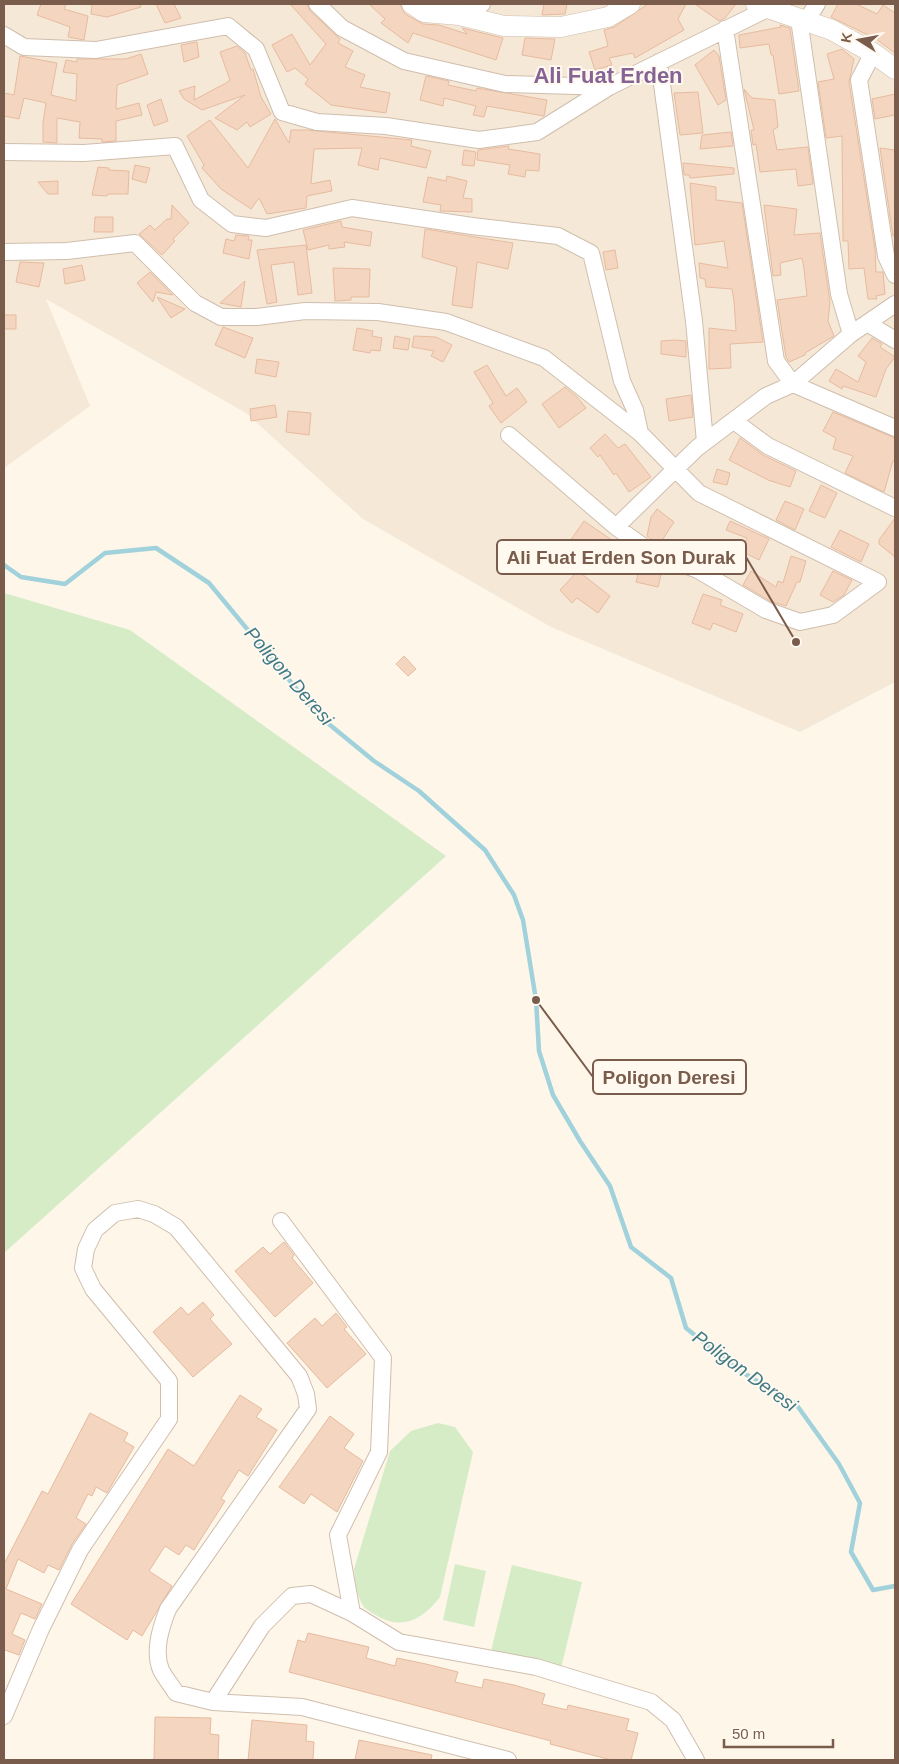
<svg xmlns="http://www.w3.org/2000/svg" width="899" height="1764" font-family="Helvetica,sans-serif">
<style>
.residential{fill:#f5e8d7}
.green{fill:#d5ecc6}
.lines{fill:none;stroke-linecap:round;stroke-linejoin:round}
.stream{stroke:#a1d1db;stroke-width:4.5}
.building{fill:#f4d5bf;stroke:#e7bb9f}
.minor-casing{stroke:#d0bead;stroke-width:18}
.tertiary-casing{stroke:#d0bead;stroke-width:21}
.minor{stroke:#fff;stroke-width:16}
.tertiary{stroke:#fff;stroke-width:20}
.labels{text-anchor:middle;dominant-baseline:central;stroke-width:4;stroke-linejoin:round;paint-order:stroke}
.water-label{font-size:19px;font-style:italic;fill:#407a86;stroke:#fff9f0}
.district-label{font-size:22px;font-weight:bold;fill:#856395;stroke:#fff9f0}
.leader{fill:none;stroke:#795c4b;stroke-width:2}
.callout-dot{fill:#795c4b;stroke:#fff9f0;stroke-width:2}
.callout{fill:#fff9f0;stroke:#795c4b;stroke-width:2}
.callout-label{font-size:19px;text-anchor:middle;font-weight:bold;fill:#795c4b}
</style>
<rect width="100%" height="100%" fill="#fdf6e9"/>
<path class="residential" d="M4,4H895V682L800,732L551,627L363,519L246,413L46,299L90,406L4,468Z"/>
<path class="green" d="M4,593L130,630L446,856L4,1253Z
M438,1423L455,1427L473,1452L440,1597C425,1617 405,1630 381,1618C376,1615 368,1611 364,1607C357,1598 355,1581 354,1569L390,1451L411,1431Z
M455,1564L486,1571L474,1627L443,1620Z
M512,1565L582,1582L561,1668L491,1651Z"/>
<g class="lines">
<path class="stream" d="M4,565L21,577L65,584L105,553L156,548L209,583L319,716L374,761L419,791L485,850L514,895L523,920L536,1000L539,1051L553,1095L580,1141L610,1186L631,1247L671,1278L686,1328L737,1369L796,1404L839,1464L860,1503L851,1552L873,1590L895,1586"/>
</g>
<path class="building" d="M41,4H66L64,9L88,16L84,40L68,37L70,27L37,15Z
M92,4H140L141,7L107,17L91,14Z
M156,4H174L181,18L165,23Z
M290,4H307L310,11L340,39L338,43L353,51L345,67L365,75L360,87L390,93L386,113L331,105L305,84L308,79L295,68L287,72L272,45L292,34L310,65L326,44Z
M369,4H400L405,14L423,24L439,25L467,34L462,28L503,38L496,60L413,33L408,43L381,23L385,19Z
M544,4H567L565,14L542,15Z
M648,4H686L678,19L684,30L635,58L633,53L609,58L612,65L595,70L589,52L608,46L604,30L614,27Z
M695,4H736L725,18L719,21Z
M838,4H856L877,14L883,5L895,13V53L876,39L831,17Z
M780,25L790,28L799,91L779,94L773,55H771L769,44L740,48L739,35L781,27Z
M525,38L555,39L551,60L522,55Z
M197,42L199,57L184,62L181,45Z
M237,46L245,53L251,70L253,69L261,97L271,114L250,127L247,122L237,130L215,118L245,95L202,110L184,99L179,91L195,86L194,100L226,83L230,80L220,52Z
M842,49L854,59L849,82L875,249L876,272H883L885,294L876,296L877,299H868L864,268L849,269L848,241H843L842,136L826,138L818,82L834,79L827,54Z
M714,50L719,56L726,100L718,105L695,65Z
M141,54L148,74L117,85L116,109L139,103L142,115L116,121V141L102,142V139L79,138L80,122L57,118V143L43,142V123L46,103L24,98L19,119L4,116V93L14,95L20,56L57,63L51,95L76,101L77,74L63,72L66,60L77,62V59H126Z
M426,76L449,81L448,85L476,91L477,88L547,100L544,116L487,106L484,117L473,115L476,106L444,98L443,106L420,100Z
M744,89L752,98L775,100L778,127L773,130L777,150L808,147L813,184L798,186L796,169L760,172L756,144L753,145L751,130H754Z
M698,92L703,133L680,135L674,93Z
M895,94V115L875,119L872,99Z
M161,99L168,121L154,126L147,105Z
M275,119L289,143L291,130H307L412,140L411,146L431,151L426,168L380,158L378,170L358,165L362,148L314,149L311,184L330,180L332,191L307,196L306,208L267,214L259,198L251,209L221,189L202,168L204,165L187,136L210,120L248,168Z
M731,132L733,146L700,149L702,135Z
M509,146L508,149L540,154L539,171L526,170L525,177L508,174L510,165L477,160L478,150Z
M880,148L895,150V236H893Z
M464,150L476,152L474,166L462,165Z
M683,163L734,168V174L690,178L689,175H684Z
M135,165L150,168L146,183L132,179Z
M98,167L109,168V170L129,171L128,194H108L107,196L92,195Z
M447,176L467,181L463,198L472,199V212L440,211L441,205L423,202L428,177L446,181Z
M58,181V194H48L38,182Z
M690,183L716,187V200L742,203L763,342L730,344L731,368L709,369V328L736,331L734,301L732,289L706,287L705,279L700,278L699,263L728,268L724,241L695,245Z
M172,205L189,223L173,239L175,241L162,255L139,234L150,225L155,230L167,219H171Z
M764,205L797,209L794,235L820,233L830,302L828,321L834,336L805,353V355L789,362L786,357L777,300L807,296L804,269L802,258L780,263L781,275L773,276Z
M95,217H113V232H94Z
M341,221L342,227L372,232L370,246L344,242L345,247L329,249V245L308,250L303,230Z
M425,229L513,243L508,269L477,262L472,308L452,305L457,267L422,257Z
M236,235L249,236L248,240H252L249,259L223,253L226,239L234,241Z
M306,245L312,293L298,295L294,262L271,265L277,302L267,304L257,250Z
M615,250L618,268L606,270L603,252Z
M20,262L44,263L39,287L16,282Z
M82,265L85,280L65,284L63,269Z
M333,268L370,269L369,297H351V300L335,301Z
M150,272L173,295L156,292L153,302L137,283Z
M245,281L241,307L220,303Z
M157,297L185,309L171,318Z
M4,315H16V329H4Z
M223,327L253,338L245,358L215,345Z
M357,328L373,331L372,336L382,338L380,351L371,350L370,353L353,350Z
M395,336L410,339L408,350L393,348Z
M414,336L436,337L452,345L443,362L431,356L434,351L412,347Z
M872,338L882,344L880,347L895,357L886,369L876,397L843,386L842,389L829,381L836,369L858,382L866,362L858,356Z
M675,340L686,341V357L661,354V341Z
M257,359L279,362L276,377L255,373Z
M487,365L506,396L517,388L527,402L501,423L489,406L493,403L474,372Z
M565,387L577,397L586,408L559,428L542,404Z
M691,395L693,417L669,421L666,399Z
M275,405L277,417L251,421L250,409Z
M288,411L311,413L309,435L286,432Z
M833,412L895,438V462L893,461L884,492L845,473L853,456L833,449L836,438L823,431Z
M605,434L618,448L625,444L651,477L629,492L616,473L614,475L600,455L598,457L590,448Z
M740,438L763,455L796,471L790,487L768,480L729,460Z
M717,469L730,473L727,485L713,482Z
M821,485L837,493L825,518L809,511Z
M785,501L804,509L795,530L776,520Z
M657,509L674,522L659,545L647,536L651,517Z
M895,518V557L879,544V540Z
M584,521L628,551L619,566L594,549L590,556L570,541Z
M730,521L769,539L759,560L741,551L747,538L726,530Z
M840,530L869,544L861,562L831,547Z
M791,556L806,561L800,582H797L786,606L770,601L743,585L751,571L776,587L778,581L783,583Z
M639,570L661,575L658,587L636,582Z
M578,571L610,596L598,613L577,598L572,603L560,590Z
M833,571L852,580L844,595L833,602L820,595Z
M703,594L722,600L720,605L743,614L736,632L713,623L710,630L692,623Z
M404,656L416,669L408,676L396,664Z
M284,1242L294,1255L292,1258L313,1283L275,1317L235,1271L263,1247L270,1254Z
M203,1302L214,1315L210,1319L232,1344L193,1377L153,1332L181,1307L188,1315Z
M336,1313L347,1327L344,1329L366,1354L327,1388L287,1343L315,1318L322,1326Z
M240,1395L262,1409L256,1417L277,1430L248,1476L239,1470L221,1499L225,1501L194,1550L186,1545L179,1555L165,1546L149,1571L172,1586L142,1636L133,1630L127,1640L71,1604L168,1449L194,1466Z
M90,1413L128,1433L124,1441L134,1447L107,1493L96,1487L92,1496L88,1494L76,1518L86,1524L72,1544L59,1570L48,1565L44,1573L18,1559L6,1589L42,1604L35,1619L21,1613L12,1634L25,1640L19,1655L5,1650L4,1653V1564L42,1491L48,1494Z
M330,1416L354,1434L344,1448L363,1461L337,1512L311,1494L304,1504L279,1487Z
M308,1633L369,1647L366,1658L395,1666L397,1658L426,1664L458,1672L455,1682L482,1688L484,1679L514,1685L545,1694L542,1704L567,1710L568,1705L629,1719L626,1730L638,1733L631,1760H611L550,1744L551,1741L289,1672L298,1640L305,1642Z
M155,1717L211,1718L210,1734L219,1735L218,1760H154Z
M252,1720L307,1725L306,1741L314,1742L313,1760H248Z
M359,1740L432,1755L431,1760H355Z"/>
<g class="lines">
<g class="minor-casing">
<path id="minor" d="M317,4L342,28L404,61L505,84L609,87
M459,15L482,4
M799,19L839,294L851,334
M806,21L817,4
M725,29L776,361L793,384L895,428
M4,35L24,47L96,50L228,26L256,49L282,112L317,122L386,126L479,140L537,132L609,87L767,9
M873,53L859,80L886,256L895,275
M659,62L694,321L705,442
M4,152L84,153L175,146L201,200L232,224L266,228L352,208L472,226L558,236L591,253L622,381L635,410L640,433
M4,252L67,251L135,243L195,303L221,317H257L305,311L378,312L446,322L544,358L640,433L699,493L878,582L833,615L800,622L766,610L698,570L654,554L616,527L509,435
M867,323L895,340
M734,421L768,446L895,508
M616,527L697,448L766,396L793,384L851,334L895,304
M281,1221L383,1358L379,1452L338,1535L352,1613
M213,1702L262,1626L292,1596L311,1594L352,1613L399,1642L536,1667L651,1702L673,1720L696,1760
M4,1716L41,1629L80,1550L169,1419V1381L93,1289L83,1268L86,1249L95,1230L115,1213L138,1209L154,1214L176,1227L299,1376L306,1394L308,1409L168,1609C161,1627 153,1651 161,1670C165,1678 172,1686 176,1693L213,1702L302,1707L508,1760"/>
</g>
<g class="tertiary-casing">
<path id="tertiary" d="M412,4L424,12L459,15L504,26L561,27L608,17L630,4
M756,4L832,30L873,53L895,69"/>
</g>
<use href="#minor" class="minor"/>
<use href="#tertiary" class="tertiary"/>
</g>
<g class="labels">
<g class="water-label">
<text transform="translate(289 676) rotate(49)">Poligon Deresi</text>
<text transform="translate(745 1371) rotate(36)">Poligon Deresi</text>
</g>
<g class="district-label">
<text x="608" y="75">Ali Fuat Erden</text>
</g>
</g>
<path class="leader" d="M796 642L746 557M536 1000L593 1077"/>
<g class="callout-dot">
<circle cx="796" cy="642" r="5"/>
<circle cx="536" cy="1000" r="5"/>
</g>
<g class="callout">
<rect x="497" y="540" width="249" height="34" rx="5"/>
<rect x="593" y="1060" width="153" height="34" rx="5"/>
</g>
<g class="callout-label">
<text x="621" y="564">Ali Fuat Erden Son Durak</text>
<text x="669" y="1084">Poligon Deresi</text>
</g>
<rect width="899" height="1764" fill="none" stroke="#795c4b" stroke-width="10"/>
<g transform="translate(859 40) rotate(281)" stroke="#fff9f0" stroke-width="4" paint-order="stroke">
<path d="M0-4L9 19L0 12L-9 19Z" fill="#795c4b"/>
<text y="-8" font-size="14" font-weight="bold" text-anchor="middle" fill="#795c4b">K</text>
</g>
<path d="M724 1739v8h109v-8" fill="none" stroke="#795c4b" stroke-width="2.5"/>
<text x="732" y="1739" font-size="15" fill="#795c4b" stroke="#fff9f0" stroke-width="4" paint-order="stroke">50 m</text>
</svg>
